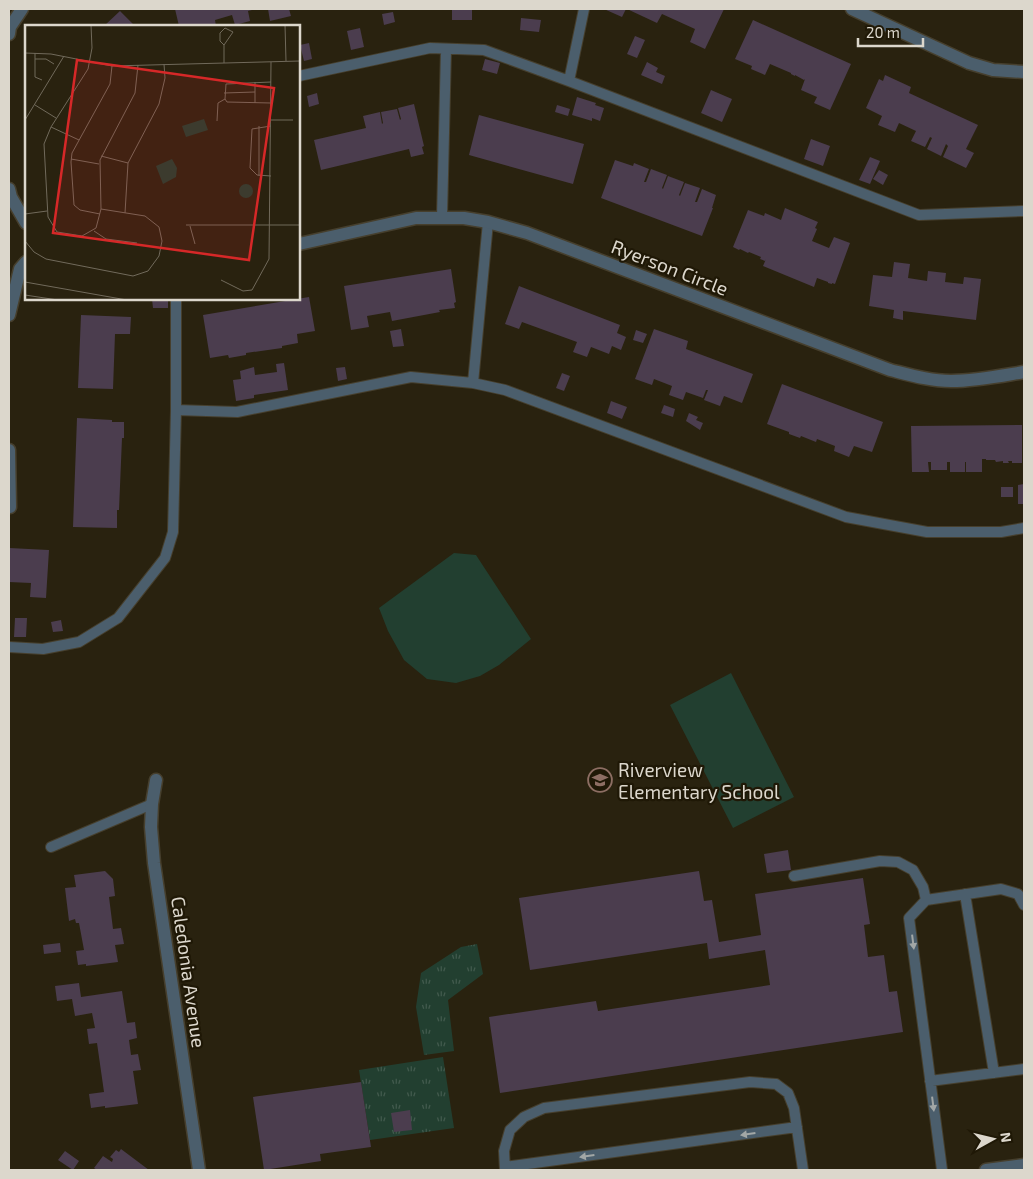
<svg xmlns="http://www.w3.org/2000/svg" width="1033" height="1179" font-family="'Exo 2',sans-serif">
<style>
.grass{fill:#223f30}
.park{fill:url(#park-tufts)}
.building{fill:#4b3d4e}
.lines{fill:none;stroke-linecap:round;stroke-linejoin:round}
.lane-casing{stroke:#463f2d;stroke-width:12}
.street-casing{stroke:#463f2d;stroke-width:15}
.lane{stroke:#4b5e6c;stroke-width:10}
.street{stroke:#4b5e6c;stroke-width:12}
.oneway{fill:#a2a7a6}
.labels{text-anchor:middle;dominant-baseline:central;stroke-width:4.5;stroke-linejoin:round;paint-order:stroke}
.street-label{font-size:19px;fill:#dcd7cc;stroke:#1f1806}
.poi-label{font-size:19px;fill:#dcd7cc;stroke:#1f1806;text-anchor:start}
.inset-road{fill:none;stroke:#716a5b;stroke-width:1}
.view{fill:#d62828;fill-opacity:0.15;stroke:#d62828;stroke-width:2.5}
.inset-edge{fill:none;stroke:#dcd7cc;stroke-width:2.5}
</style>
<defs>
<pattern id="park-tufts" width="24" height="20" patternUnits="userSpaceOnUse" patternTransform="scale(1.25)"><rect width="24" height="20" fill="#223f30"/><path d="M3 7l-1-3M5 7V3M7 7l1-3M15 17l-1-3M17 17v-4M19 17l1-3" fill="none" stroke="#425a4d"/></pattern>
</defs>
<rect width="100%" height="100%" fill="#29220f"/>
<path class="grass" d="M454,553L476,555L531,639L499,665L480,676L456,683L427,679L404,660L388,631L379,608Z
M731,673L794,797L733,828L670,705Z"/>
<path class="park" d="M477,944L483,974L448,1000L454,1051L424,1055L416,1007L421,973L461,947Z
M443,1057L454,1128L370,1140L359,1070Z"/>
<path class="building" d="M175,9H256L248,11L250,21L235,25L232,15L215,20L216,26H179Z
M268,9H289L291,16L270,21Z
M452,9H472V20H452Z
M604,9H626L622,17Z
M627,9H724L705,49L690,42L695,29L662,14L657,23Z
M120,11L135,26H104Z
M393,12L395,22L384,25L382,14Z
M521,18L541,20L539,32L520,30Z
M753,20L851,64L830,110L814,103L817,97L801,90L805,79L804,80L795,75V76L791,74V73L770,64L765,75L751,69L752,66L735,59Z
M360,28L364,47L351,50L347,31Z
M635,36L645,40L637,58L627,54Z
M309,43L312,59L304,61L300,45Z
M485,59L500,63L497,74L482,70Z
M647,62L658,68L656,72L665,76L662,84L641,75Z
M885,75L911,87L909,93L978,125L966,149L974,153L966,168L943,157L948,146L946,144L941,156L927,149L932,138L930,137L925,147L911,141L916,131L899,123L895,132L878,125L882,116L866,108L879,79L883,81Z
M711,90L732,99L722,122L701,113Z
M317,93L319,104L309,107L307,96Z
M577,97L596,103L595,105L604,108L600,121L592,118V121L572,115Z
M414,104L424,146L422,147L424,154L411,157L409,149L321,170L314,140L366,128L363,116L380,112L382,124L383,123L381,112L397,109L400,120L401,119L398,108Z
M557,105L570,109L568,116L555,112Z
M479,115L584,144L573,184L469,155Z
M811,139L830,146L823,166L804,159Z
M870,157L880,161L870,184L859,180Z
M615,160L633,166L634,163L649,169L644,182H646L651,169L667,175L662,188L663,189L668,176L684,182L679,195L680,196L685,183L700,188L695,202H697L702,189L716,195L712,208H713L702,236L601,198Z
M879,170L888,175L883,185L873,179Z
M785,208L818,222L815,228L817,229L812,241L829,248L834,237L850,243L835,284L832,283V284L828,283V282L817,278L814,287L763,266L766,259L765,261L760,259L761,257L749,252L748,253L740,249L739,250L733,247L748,210L764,216L765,213L781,220Z
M894,262L910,264L908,278L927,281L928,271L946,273L945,282L963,284L964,277L981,279L976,320L903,311V320L893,318L894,310L869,306L873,275L892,277Z
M451,269L456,302L454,303L455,308L439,310L440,312L392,321L390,312L367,316L369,327L351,330L344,286Z
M519,286L620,325L617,333L626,337L621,350L612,346L609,354L591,347L587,357L573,352L577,342L522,322L519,329L505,324Z
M309,297L315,331L297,334L298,343L282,346V348L246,353V355L229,358L228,355L210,358L203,315Z
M152,299H168V308H153Z
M81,315L131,317L130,334H115L113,389L78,388Z
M401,329L404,346L393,347L390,331Z
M654,329L688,341L686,349L753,374L742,403L724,396L720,406L704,400L708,390H706L703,398L686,392L683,400L669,395L672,386L654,379L652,385L635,379Z
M636,330L647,334L643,343L633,340Z
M284,363L288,390L254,395V398L236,401L233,380L241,379L240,371L254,367L255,375L277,372L276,364Z
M345,367L347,379L338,381L336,368Z
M562,373L570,376L564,391L556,388Z
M782,384L883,422L872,452L854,446L849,457L834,451L835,446L817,439L816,442L801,436L800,438L789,434V432L767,424Z
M611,401L627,407L622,419L607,413Z
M664,405L675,409L673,417L661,413Z
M689,413L698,417L696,420L703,423L700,430L686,421Z
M77,418L112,420V422H124V438H122L119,510H117V528L73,527Z
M1022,425V463H1012V461H1008L1009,463H1003V461L996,462L995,460H986V459H982V472H966V462H965V472H950V462H947V470H931V462H928L929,472H912L911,426Z
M1024,484V504H1018V485Z
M1001,487H1013V497H1001Z
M9,548L49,550L46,598L30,597L31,583L9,582Z
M15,618H27L26,637H14Z
M61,620L63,631L53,632L51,622Z
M788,850L791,870L767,873L764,854Z
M105,871L113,879L115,896L109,897L113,929L121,928L124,944L115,945L118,962L86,966V964L78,965L76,951L84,950L79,923H76L75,919L69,921L65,888L76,887L74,875Z
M699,871L704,901L712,900L719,942L761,935L755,894L863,878L870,924L864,925L868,957L884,955L889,992L897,991L903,1032L500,1093L489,1017L596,1001L598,1011L770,985L765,950L709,959L707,943L530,970L519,898Z
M60,943L61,952L44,954L43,945Z
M79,983L81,997L122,991L127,1023L135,1022L137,1038L129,1040L131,1055L138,1054L141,1070L133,1071L138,1104L105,1108V1106L91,1108L89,1094L104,1092L97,1043L89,1044L87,1029L95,1028L92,1013L75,1016L72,999L57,1001L55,986Z
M361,1082L371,1147L320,1154L321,1161L264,1170L253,1097Z
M410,1110L412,1130L394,1132L391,1113Z
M121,1149L149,1170H97L94,1168L103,1156L112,1162L113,1159L110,1157L116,1150L119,1152Z
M65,1151L79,1161L73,1170L58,1160Z"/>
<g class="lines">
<g class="lane-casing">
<path id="lane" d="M299,76L430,48L484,50L569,81L919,215L1024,211
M569,81L584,9
M442,217L446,49
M473,383L488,222
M176,410L237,412L411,377L473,383L505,390L846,517L927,532H1001L1024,528
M9,647L43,649L79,642L118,618L165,558L173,532L176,410V299
M51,847L152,804
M794,876L880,861L898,862L913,870L923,887L926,900L1001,889L1018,894L1024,905
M965,894L994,1073
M926,900L909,918L942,1170
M930,1081L1024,1069
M505,1167L797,1127
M505,1170L504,1151L510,1130L524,1117L544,1108L750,1082L776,1084L788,1093L794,1108L803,1170"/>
</g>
<g class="street-casing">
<path id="street" d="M852,9L969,63L993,70L1024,72
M9,34L10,27L22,9
M9,189L11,197L26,223
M299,244L416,218H464L488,222L527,233L890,370C910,375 930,381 951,381C976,381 1000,376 1024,372
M9,315L20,269L26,262
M9,450L10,507
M156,780L152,804L151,827L154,863L199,1170
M986,1170L1024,1165"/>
</g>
<use href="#lane" class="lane"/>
<use href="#street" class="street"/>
</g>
<defs><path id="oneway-solid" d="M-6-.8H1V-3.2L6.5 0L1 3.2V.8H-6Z" transform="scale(1.25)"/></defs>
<g class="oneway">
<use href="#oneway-solid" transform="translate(913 942) rotate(83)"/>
<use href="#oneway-solid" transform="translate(933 1104) rotate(83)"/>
<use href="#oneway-solid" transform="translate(748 1134) rotate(172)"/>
<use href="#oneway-solid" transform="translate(587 1156) rotate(172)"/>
</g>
<defs>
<g id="school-ring" transform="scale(1.25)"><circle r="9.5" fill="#1f1806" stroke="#8d6e63" stroke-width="1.5"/><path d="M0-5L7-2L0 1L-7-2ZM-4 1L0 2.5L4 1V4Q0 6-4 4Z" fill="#8d6e63"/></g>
</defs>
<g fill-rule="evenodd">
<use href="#school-ring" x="600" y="780"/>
</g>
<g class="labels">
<g class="street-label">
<text transform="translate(670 267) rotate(21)">Ryerson Circle</text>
<text transform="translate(189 972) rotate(82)">Caledonia Avenue</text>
</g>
<g class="poi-label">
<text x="618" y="769">Riverview<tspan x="618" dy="22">Elementary School</tspan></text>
</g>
</g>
<g transform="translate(25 25)">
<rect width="275" height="275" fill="#29220f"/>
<path d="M179,94L183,105L161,112L157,101ZM147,134L152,143L151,152L138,159L131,141Z" fill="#223f30"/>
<path d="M214 166a7 7 0 1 1 14 0a7 7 0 1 1-14 0Z" fill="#223f30"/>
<path class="inset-road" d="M66,0L67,23L63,44L26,102L19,119L23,192L32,207L57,211L71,203L76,184L75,135L110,68L113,40M260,0L261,36M0,28L26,29L87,41L275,36M10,28V52L17,55M10,34H21L29,39M199,38V20L208,7L200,3L195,8V16L199,20M199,68L230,67M200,74L202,77L246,78M230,78V57M10,80L31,93M0,95L39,31M246,95H268M192,96L193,78L200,74L201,59L246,57M26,102L54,115M76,131L103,138M46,134L74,139M234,151V101M246,151L232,150L225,143L227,104L246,101M100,188L103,138L134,79L140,53L139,39M0,189L22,186M75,189L55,185L49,180L46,137L47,128L85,59L87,41M161,200H275M165,201L170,219M69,206L81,214L112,218M0,216L9,227L21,234L108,251L123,246L134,231L137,216L134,202L120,191L76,184M196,255L218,266L227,265L244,234L246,37M0,257L102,275M0,270L33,275"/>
<path class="view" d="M52,35L249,63L224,235L28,208Z"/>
<rect width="275" height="275" class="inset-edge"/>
</g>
<rect width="1033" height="1179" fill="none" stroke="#dcd7cc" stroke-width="20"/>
<g transform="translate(993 1139) rotate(82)" stroke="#1f1806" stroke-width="4" paint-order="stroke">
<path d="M0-4L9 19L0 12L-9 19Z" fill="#dcd7cc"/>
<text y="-8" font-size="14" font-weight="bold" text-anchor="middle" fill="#dcd7cc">N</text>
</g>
<path d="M858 38v8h65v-8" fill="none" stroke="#dcd7cc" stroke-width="2.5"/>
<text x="866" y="38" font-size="15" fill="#dcd7cc" stroke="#1f1806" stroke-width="4" paint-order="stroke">20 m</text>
</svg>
